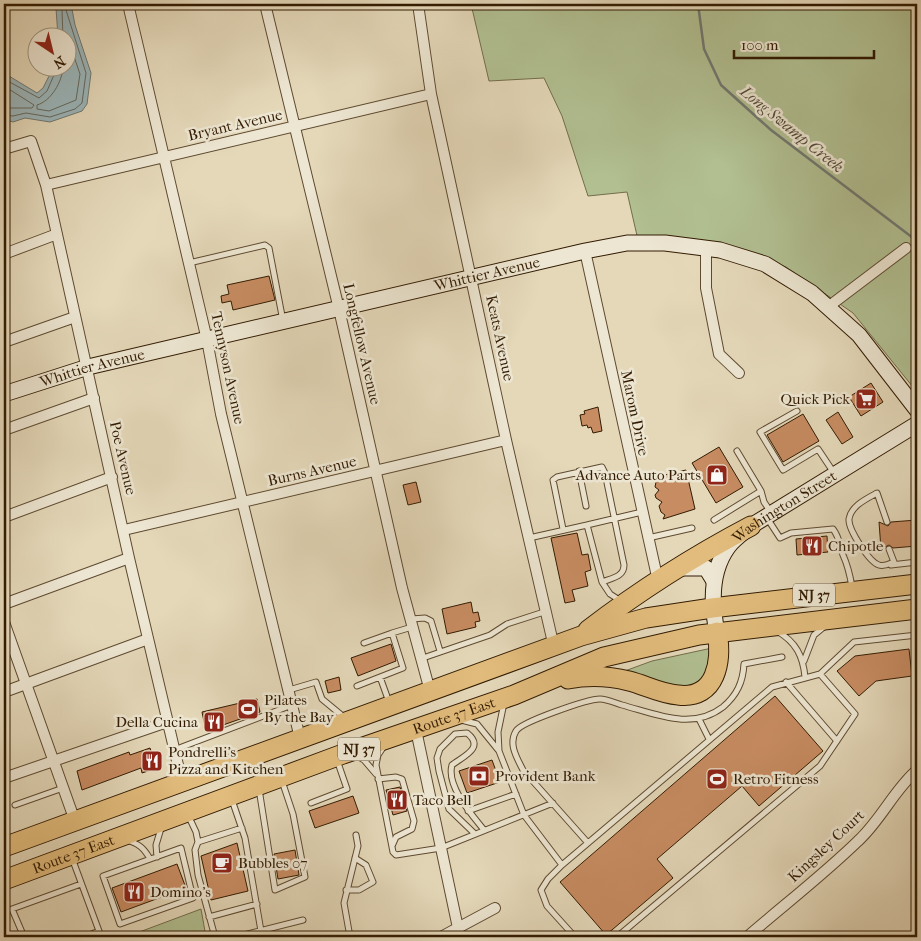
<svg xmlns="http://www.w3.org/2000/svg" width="921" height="941" font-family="'IM FELL French Canon',serif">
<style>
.green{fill:#b1bf91;stroke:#726d4a}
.water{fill:#9bb6bb;stroke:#717871}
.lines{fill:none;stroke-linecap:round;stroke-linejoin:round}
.shore{stroke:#66685e;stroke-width:1}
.stream{stroke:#717871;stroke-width:2.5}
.building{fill:#c88c62;stroke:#321b02}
.lane-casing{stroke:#5e4a30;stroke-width:7}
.street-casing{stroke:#5e4a30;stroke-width:12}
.secondary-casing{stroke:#321b02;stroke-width:17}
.highway-casing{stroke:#321b02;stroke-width:21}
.lane{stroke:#ede6d2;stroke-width:5}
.street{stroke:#ede6d2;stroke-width:10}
.secondary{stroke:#ede6d2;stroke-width:15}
.highway{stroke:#e2bc7c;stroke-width:19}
.labels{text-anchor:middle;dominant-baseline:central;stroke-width:5;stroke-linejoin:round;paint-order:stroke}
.shield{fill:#ede6d2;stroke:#6a5840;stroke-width:1}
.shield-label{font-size:14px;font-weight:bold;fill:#321b02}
.street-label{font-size:15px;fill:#321b02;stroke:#ede6d2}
.poi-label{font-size:15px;fill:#321b02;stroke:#ede6d2;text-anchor:start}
.water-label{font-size:16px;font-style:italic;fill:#524a3a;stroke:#ede6d2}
</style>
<rect width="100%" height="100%" fill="#e4d8b9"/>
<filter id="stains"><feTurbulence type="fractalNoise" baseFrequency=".004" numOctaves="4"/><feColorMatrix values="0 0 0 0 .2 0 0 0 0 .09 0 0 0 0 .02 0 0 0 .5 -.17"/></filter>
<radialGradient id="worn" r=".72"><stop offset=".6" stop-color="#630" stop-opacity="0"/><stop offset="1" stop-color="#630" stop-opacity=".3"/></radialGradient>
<path class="green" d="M471,4H917V392L853,313L786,267L716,243L638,240L627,192L588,196L562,116L544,78L489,81Z
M712,648L706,676L693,686L678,688L622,672L652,661Z
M201,909L206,937H126Z"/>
<path class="water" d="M60,4H71L75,25L91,73L87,104L82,111L50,122L25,118L13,122L4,119V73L37,93L43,88L53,68H68V38L58,37L56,8Z"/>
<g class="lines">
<path class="shore" d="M63,68C62,82 51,101 37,105V109L49,111L76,100L80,74L70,45L68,44
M4,79L39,98L47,91L57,68
M4,86L34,105L32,108H4
M4,115L13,116L26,113L50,117L75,109L82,103L86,73L65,7L62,10L63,38"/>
<path class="stream" d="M698,4L704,49L721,85L771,130L917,241"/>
</g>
<path class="building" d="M269,276L275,300L233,310L231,301L222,303L221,296L229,294L227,285Z
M871,383L883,402L861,416L849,397Z
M598,407L602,431L593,433L591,427L588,428L587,425L582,426L580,415L585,414L584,411Z
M838,412L853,437L842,444L826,420Z
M803,414L819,441L783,462L767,435Z
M719,447L743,487L716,503L692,463Z
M686,470L695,509L663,519L665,515L661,512L659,506L662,502L656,498L655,495L659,490L655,487L656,482L653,480L658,474L660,476Z
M416,482L421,502L408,505L403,485Z
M917,520V546L893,548L889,545L881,549L879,522L888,526L891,522Z
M577,533L582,555L588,554L591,570L585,572L588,586L572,590L575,601L565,603L551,538Z
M827,536L828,552L797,555L796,539Z
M471,602L473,613L478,612L480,621L475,622L476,627L447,634L442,609Z
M391,644L396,661L358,676L351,658Z
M909,649L912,676L876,681L859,696L837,671L855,656Z
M339,677L341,690L328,693L325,681Z
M775,696L823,751L759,806L742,786L657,859L673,878L606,935L560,882Z
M257,699L260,712L206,731L202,712Z
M150,748L157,768L142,773L141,768L82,790L77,771L129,752L130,755Z
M492,760L500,782L467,793L459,771Z
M400,787L407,811L393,815L386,790Z
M353,796L359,813L315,828L309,811Z
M237,843L248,891L211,900L201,856Z
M295,850L299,875L278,879L274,854Z
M177,864L186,888L121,912L112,888Z"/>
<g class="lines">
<g class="lane-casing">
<path id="lane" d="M189,263L265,245L269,248L283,321
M797,411L760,432L783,470L818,449L834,473
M737,451L761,491L764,502L770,511
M579,471L586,506
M767,518L780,538L791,533L833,529C840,538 839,545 843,555C848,566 850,575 852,587
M714,520L761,491
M887,522L877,493C866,499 851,506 849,519C848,529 869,562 879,565C884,567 889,564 894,562L889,549
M563,529L553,480L557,477L602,467L605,473L624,565C624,577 612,578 602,582L587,525L642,512
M529,538L587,525
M648,538L692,528
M891,565L917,562
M602,582L610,594L621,601
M411,619L425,618L431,621L440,651
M777,631C796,642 803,656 805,677
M392,633L412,627
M420,659L490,635L507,624L544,612
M804,661L814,635L825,626
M380,677L389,702
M786,682L837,741
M357,686L403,668L392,633L364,643
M289,690L316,682L322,699L345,718
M504,703L498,732L499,751L524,815L562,865
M699,719L709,739
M461,720L477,724L499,751
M384,746L378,755L376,765L393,852L396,855L441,848L553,803
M174,750L292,705
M355,755L364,760L376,774
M378,779L396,777L402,779L414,821L412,829L396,837L392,846
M259,789L275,890L305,877L293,814L282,781
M232,800L245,838L261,931
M311,803L347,789L337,760
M15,805L63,788
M468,811L516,794
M188,815L196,832L198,842L195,850L198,875L215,937
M475,834L449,809L439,771L437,758L440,749L455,734L467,733C486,748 462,757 452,765C446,786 472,815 484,830
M127,840C139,844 144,848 150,859
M198,842L242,828
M588,843L523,770C517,758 508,744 516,731C521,722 588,699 600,699C607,699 615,703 622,705C656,714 692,731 723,707C737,695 743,682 744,664L782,657
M181,848L193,898L120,924L103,876Z
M157,857L156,845L162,825
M72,858L99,931L84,937
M346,890H359L373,882L366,865L355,858
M209,917L257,904
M24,937L12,909L81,884
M236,937L303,920
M350,937L344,903L358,846L356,835
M575,937L547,906L541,890L548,879L562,865L772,687L820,674L854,642L917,635
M617,937L820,766L855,714L820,674"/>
</g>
<g class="street-casing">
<path id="street" d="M128,4L207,340L221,414L300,738
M265,4L339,309L402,588L430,691
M418,4L431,94L506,440L554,647
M4,149L31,141L46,185L129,558L182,782
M46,185L431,94
M706,249V288L719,354L739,373
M585,251L658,581
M4,254L57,234
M828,307L906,248
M4,342L75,317
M4,430L94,398
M4,517L112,477
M124,530L506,440
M4,604L129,558
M4,622L75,821
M4,692L148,639
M416,730L458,928
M4,778L167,722
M441,937L495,908
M747,937C784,905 823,875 858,841C881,820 894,790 917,770"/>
</g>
<g class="secondary-casing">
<g id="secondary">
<path id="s1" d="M4,394L88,367L585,251L627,243H665L720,250L765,264L812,293L859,335L917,410"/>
<path d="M681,568H706L714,581"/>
<path id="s2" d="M717,632C711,603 710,572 728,547C734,539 744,532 751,526L917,424"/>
</g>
</g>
<g class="highway-casing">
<g id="highway">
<path d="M588,630C639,591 694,556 751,526"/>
<path d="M568,679C589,675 609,676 629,681C645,685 661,694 678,695C717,700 722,660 717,632"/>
<path d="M4,847L581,636L646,618L712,608L917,584"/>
<path id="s3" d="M4,880L343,754L514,695L604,657L699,635L917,609"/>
</g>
</g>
<use href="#lane" class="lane"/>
<use href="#street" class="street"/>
<use href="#secondary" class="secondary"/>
<use href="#highway" class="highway"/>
</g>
<defs>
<g id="supermarket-square" transform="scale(1.125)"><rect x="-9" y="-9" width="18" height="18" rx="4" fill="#8f2418" stroke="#ede6d2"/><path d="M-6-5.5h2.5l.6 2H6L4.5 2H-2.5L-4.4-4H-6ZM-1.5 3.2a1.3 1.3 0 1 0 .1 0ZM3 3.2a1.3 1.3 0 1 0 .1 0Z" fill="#fff"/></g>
<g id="shop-square" transform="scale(1.125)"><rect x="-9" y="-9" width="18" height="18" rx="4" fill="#8f2418" stroke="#ede6d2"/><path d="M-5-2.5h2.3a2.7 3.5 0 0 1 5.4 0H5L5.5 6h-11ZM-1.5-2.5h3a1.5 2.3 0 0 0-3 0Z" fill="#fff"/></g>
<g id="restaurant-square" transform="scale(1.125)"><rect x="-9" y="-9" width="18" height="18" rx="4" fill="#8f2418" stroke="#ede6d2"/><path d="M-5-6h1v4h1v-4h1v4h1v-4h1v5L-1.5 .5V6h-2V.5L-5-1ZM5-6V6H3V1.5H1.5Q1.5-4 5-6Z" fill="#fff"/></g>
<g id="stadium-square" transform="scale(1.125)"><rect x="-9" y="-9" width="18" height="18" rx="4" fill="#8f2418" stroke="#ede6d2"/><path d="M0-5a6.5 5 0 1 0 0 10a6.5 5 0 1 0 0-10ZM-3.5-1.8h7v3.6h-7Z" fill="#fff"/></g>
<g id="bank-square" transform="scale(1.125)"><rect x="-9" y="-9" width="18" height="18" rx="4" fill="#8f2418" stroke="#ede6d2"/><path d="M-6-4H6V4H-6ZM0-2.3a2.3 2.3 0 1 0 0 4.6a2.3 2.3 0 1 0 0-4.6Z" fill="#fff"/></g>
<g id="cafe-square" transform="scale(1.125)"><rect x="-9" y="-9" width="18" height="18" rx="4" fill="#8f2418" stroke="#ede6d2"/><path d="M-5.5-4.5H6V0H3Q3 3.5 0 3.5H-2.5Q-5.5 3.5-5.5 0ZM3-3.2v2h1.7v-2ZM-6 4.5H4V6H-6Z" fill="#fff"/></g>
</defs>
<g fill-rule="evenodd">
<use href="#supermarket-square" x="866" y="399"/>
<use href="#shop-square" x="717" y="475"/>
<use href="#restaurant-square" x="812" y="546"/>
<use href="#stadium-square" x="248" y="709"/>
<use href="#restaurant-square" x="214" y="722"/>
<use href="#restaurant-square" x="152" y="761"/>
<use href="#bank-square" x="479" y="776"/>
<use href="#stadium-square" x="717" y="779"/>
<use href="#restaurant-square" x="397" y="800"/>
<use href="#cafe-square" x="222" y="863"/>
<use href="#restaurant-square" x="134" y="892"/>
</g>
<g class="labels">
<g class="shield">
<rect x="793" y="583.5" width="42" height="23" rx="4"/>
<rect x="338" y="737.5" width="42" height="23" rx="4"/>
</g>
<g class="shield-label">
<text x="814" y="595">NJ 37</text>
<text x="359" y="749">NJ 37</text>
</g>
<g class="street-label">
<text transform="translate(235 125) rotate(-13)">Bryant Avenue</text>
<text stroke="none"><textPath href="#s1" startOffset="498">Whittier Avenue</textPath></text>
<text transform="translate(500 338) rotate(78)">Keats Avenue</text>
<text transform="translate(362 344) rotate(77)">Longfellow Avenue</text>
<text stroke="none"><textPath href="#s1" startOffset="92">Whittier Avenue</textPath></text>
<text transform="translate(228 368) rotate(78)">Tennyson Avenue</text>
<text transform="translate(635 413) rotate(78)">Marom Drive</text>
<text transform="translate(123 458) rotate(77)">Poe Avenue</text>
<text transform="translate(312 471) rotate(-13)">Burns Avenue</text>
<text stroke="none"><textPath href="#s2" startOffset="158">Washington Street</textPath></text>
<text stroke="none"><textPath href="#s3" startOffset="479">Route 37 East</textPath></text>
<text transform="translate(826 846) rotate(-43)">Kingsley Court</text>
<text stroke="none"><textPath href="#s3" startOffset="74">Route 37 East</textPath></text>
</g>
<g class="poi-label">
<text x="850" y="399" text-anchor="end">Quick Pick</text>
<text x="701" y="475" text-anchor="end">Advance Auto Parts</text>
<text x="828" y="546">Chipotle</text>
<text x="264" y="700">Pilates<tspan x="264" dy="17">By the Bay</tspan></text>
<text x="198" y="722" text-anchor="end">Della Cucina</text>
<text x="168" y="752">Pondrelli's<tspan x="168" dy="17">Pizza and Kitchen</tspan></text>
<text x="495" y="776">Provident Bank</text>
<text x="733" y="779">Retro Fitness</text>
<text x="413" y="800">Taco Bell</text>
<text x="238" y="863">Bubbles 07</text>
<text x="150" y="892">Domino's</text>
</g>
<g class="water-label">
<text transform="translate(792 129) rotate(39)">Long Swamp Creek</text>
</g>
</g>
<rect width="921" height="941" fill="none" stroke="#e4d8b9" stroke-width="20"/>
<rect x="5" y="5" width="911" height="931" fill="none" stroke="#321b02" stroke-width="2.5"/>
<rect x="10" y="10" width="901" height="921" fill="none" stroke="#321b02"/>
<g transform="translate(52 52) rotate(145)"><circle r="24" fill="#ede6d2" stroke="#a2957f"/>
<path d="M0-4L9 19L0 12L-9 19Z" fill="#8f2418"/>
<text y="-8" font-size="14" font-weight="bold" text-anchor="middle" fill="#321b02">N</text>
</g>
<path d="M734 50v8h140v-8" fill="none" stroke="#321b02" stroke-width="2.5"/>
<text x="741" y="50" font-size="15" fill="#321b02" stroke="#ede6d2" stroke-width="4" paint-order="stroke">100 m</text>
<rect width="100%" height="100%" filter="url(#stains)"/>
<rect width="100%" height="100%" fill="url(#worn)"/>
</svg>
